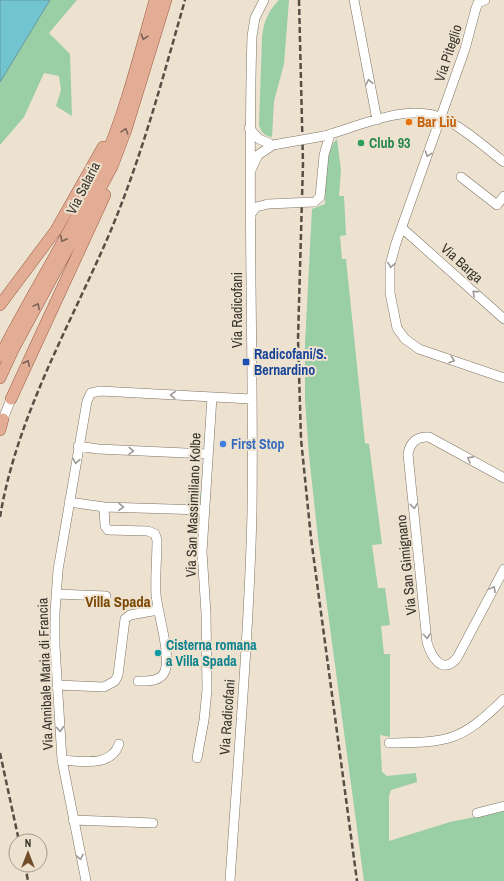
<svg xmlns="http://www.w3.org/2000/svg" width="504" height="881" font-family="'Archivo Narrow',sans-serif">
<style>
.green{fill:#9acea5}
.water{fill:#72c5d0;stroke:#61999f}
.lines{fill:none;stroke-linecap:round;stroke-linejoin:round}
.minor-casing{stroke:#7e7363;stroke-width:10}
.major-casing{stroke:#9b5d43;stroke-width:12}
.minor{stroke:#fff;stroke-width:9}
.major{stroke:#e3ac95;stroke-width:11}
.rail{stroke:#554f46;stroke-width:2.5;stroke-dasharray:6 3;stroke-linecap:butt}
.minor-bridge-casing{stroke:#7e7363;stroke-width:10;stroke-linecap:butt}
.minor-bridge{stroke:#fff;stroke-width:9}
.oneway{stroke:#7c6356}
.oneway2{stroke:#9c9996}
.food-dot{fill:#e8710a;stroke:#ede1cf;stroke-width:1.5}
.leisure-dot{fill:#2e9e5b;stroke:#ede1cf;stroke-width:1.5}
.transit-dot{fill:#1a4fb4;stroke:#ede1cf;stroke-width:1.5}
.shop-dot{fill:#3f7fe0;stroke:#ede1cf;stroke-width:1.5}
.culture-dot{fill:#0f9aa8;stroke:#ede1cf;stroke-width:1.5}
.labels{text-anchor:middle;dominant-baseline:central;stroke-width:4;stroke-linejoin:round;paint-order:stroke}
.street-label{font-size:14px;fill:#38332c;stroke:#ede1cf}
.food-label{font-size:14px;font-weight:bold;fill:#c56008;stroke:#ede1cf;text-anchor:start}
.leisure-label{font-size:14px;font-weight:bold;fill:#27864d;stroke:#ede1cf;text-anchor:start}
.transit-label{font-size:14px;font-weight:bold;fill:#164399;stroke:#ede1cf;text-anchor:start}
.shop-label{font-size:14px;font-weight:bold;fill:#366cbe;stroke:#ede1cf;text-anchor:start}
.culture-label{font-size:14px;font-weight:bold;fill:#0d838f;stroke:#ede1cf;text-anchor:start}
.neighbourhood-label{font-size:15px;font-weight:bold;fill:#7b4704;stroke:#ede1cf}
</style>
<rect width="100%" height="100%" fill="#ede1cf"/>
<path class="green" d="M50,0H77L49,33L70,54L72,116L56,106L61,90L59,76L44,73L24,117L0,145V82Z
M279,0H289L284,64L274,101L272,137C264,136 260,131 259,124L262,39C263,23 268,11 279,0Z
M337,139L341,170L339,196H344L346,235L340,236L342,259H346L365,443L369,444L382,544L372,545L378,588H385L390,625L381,626L384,654H390V737L380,735L382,772L387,776L416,773L417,782L391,790L389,796V841L450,822L504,811V881H364L318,538L309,455L305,400V344L312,209L325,204C326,184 322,154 337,139Z
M189,490L202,491L201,508H188Z"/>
<path class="water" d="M0,0H50L0,82Z"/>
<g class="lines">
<g class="minor-casing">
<path id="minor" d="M354,0L377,120
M485,0L478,3L476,8L465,49L396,243L390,265V293L397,328L405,339L419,349L504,378
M249,128L259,139L273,145
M324,136C360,126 408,102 444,119C464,128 486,148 504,162
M251,170L258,155L273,145
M461,177L497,205L504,196
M314,202L320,197L324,155L330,134
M250,215L256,207L268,204
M402,228L504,319
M3,419L11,399
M78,446L98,449L208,454
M504,478L429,437C417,436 410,442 408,454L427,642C431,656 442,676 457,658L504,569
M69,502L104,507L204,510
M104,507L105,526L108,530L148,531L155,534L157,540C157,558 155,577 156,595C158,614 171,655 165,671C161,682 147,681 138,681
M56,594L106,596
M57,685L104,687L115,681L118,675L125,619L130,615L158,610
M389,743C449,742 460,742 504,699
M197,758L204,720L207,690L206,613L202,552L212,397
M62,760C81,761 111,768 119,744
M477,813L504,806
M73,820L153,823
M86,881L62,760L55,646V612L58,570L87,401L91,393L100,391L251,399
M230,881C238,758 249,635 252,512C254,353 247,195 252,36L255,18L264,0"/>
</g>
<g class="major-casing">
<path id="major" d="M0,305L56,230L103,147
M0,356C34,289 76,225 106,156C127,106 140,52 155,0
M0,378L13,350L112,167L126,130L166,0
M11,399L105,195
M0,430L3,419"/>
</g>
<use href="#minor" class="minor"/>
<use href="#major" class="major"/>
<path class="rail" d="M299,0L303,163L298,339L301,439L311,538L357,881
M0,517C17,415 71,324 111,230C142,156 163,77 185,0
M0,753L19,841
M25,865L28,881"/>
<g class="minor-bridge-casing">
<path id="minor-bridge" d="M273,145L324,136
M268,204L314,202"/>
</g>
<use href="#minor-bridge" class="minor-bridge"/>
</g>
<defs><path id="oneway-chevron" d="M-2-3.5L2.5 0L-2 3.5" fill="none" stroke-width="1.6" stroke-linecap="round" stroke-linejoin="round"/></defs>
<g class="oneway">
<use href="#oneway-chevron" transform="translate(144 37) rotate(107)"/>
<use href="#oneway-chevron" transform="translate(125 131) rotate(-72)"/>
<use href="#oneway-chevron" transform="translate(63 239) rotate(119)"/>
<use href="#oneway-chevron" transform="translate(37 306) rotate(-62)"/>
<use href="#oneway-chevron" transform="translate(27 363) rotate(-64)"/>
</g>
<g class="oneway2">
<use href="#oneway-chevron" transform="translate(369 82) rotate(-101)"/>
<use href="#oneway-chevron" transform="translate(428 154) rotate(109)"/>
<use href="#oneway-chevron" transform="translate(391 265) rotate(99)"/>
<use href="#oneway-chevron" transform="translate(475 293) rotate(-138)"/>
<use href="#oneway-chevron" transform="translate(452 360) rotate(19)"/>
<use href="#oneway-chevron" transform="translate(173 395) rotate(-177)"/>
<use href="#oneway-chevron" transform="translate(131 451) rotate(3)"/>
<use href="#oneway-chevron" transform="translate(470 459) rotate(-151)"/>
<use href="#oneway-chevron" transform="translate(76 461) rotate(100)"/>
<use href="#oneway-chevron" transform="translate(414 506) rotate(84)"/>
<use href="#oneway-chevron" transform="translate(121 507) rotate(2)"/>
<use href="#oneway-chevron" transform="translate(493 589) rotate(-62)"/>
<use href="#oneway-chevron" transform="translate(427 636) rotate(85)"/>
<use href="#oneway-chevron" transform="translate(60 729) rotate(86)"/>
<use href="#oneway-chevron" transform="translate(80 857) rotate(79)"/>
</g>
<circle class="food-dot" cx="409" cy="122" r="4"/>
<circle class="leisure-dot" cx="361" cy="143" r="4"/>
<rect class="transit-dot" x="242" y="358" width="8" height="8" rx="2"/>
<circle class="shop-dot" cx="223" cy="444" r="4"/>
<circle class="culture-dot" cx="158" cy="653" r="4"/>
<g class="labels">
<g class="street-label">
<text transform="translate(448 53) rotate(-72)">Via Piteglio</text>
<text transform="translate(83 188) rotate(-63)">Via Salaria</text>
<text transform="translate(462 263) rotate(42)">Via Barga</text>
<text transform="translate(237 310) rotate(-90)">Via Radicofani</text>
<text transform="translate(193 505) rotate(-88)">Via San Massimiliano Kolbe</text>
<text transform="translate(406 565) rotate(-96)">Via San Gimignano</text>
<text transform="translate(45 674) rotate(-92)">Via Annibale Maria di Francia</text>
<text transform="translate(227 717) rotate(-86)">Via Radicofani</text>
</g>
<g class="food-label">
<text x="417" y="122">Bar Liù</text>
</g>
<g class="leisure-label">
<text x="369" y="143">Club 93</text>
</g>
<g class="transit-label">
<text x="254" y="354">Radicofani/S.<tspan x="254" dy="16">Bernardino</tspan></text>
</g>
<g class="shop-label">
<text x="231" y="444">First Stop</text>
</g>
<g class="culture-label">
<text x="166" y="645">Cisterna romana<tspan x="166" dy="16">a Villa Spada</tspan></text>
</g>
<g class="neighbourhood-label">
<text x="118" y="601">Villa Spada</text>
</g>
</g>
<g transform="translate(28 853)"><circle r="19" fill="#ede1cf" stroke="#a59b8e"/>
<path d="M0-3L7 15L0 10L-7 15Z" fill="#724d29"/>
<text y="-6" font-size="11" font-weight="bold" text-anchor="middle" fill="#38332c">N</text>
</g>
</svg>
